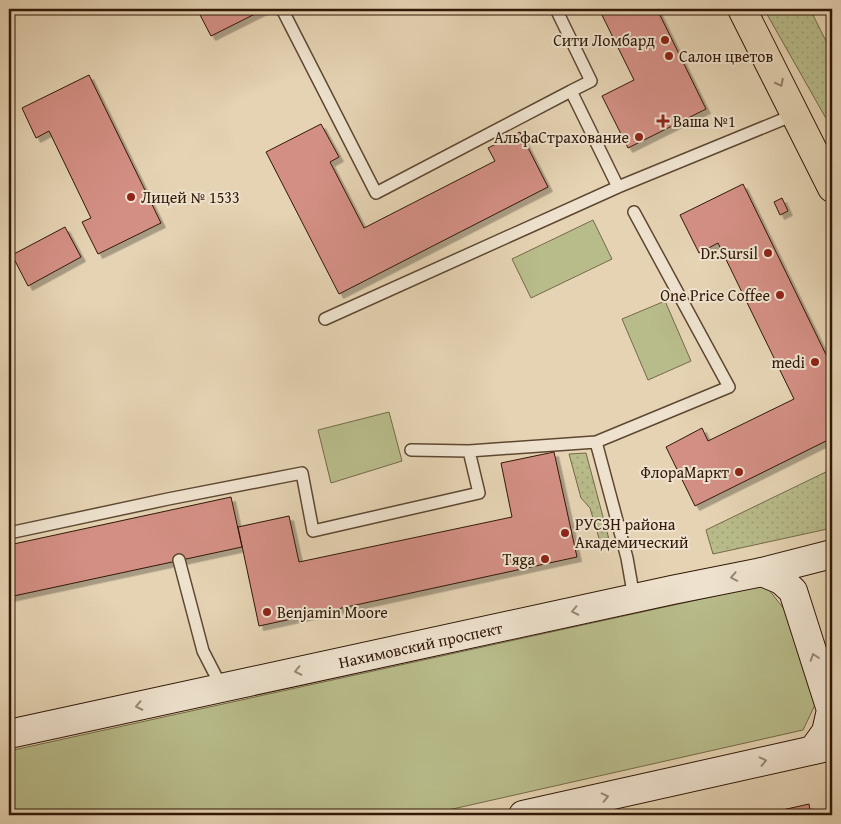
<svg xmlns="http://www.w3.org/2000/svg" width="841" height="824" font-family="'Gentium Book Plus',serif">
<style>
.grass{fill:url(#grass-dots);stroke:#746a48}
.park{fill:#b8bb8a;stroke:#746a48}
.building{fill:#d38f84;stroke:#311807;filter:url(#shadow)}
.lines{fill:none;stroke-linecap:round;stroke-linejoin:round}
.service-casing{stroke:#5e4732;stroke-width:14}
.secondary-casing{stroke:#311807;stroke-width:30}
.primary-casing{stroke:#311807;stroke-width:30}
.service{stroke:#eee2ce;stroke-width:11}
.secondary{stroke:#eee2ce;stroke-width:28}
.primary{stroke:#e5d3b3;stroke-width:28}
.oneway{stroke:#947f66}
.oneway2{stroke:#998774}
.poi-dot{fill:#8f2418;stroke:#eee2ce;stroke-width:2}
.labels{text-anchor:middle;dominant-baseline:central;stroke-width:4;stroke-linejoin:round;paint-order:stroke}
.poi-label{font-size:16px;fill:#311807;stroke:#eee2ce;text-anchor:end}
.street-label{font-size:16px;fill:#311807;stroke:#eee2ce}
</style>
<defs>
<pattern id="grass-dots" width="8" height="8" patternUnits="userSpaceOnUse" patternTransform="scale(1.25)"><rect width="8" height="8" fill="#b8bb8a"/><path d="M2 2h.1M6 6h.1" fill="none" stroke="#9fa076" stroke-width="1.8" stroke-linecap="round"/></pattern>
<filter id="shadow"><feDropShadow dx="4.5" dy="4.5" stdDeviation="0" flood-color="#0004"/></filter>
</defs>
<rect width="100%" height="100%" fill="#e5d3b3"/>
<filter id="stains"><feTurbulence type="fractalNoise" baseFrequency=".004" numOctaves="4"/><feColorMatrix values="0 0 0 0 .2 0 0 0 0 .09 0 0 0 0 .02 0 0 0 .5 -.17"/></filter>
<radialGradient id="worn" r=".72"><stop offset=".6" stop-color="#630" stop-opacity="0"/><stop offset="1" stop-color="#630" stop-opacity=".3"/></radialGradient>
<path class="grass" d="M764,9H810L832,53V129Z
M586,453L610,543L601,545L590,508L581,498L569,454Z
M832,469V528L713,554L706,530Z"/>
<path class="park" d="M593,220L612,259L531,298L512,259Z
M665,301L691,361L648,380L622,319Z
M389,412L402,461L331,483L318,430Z
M765,585L792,619L815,705L803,730L426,815H9V751Z"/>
<path class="building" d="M197,9H265L211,36Z
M599,9H657L706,109L628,148L602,96L634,80Z
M89,75L161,223L98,254L82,222L91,218L49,131L36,138L22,108Z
M321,124L339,157L330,162L364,228L495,161L488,148L520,132L548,187L339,294L266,152Z
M743,184L832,367V438L695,506L666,447L702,428L708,441L794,399L718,243L699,253L680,215Z
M782,198L788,211L780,215L774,202Z
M65,227L81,257L28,286L12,255Z
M554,452L577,557L259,626L238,527L289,516L299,562L512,517L501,463Z
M231,497L242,547L9,597V545Z
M809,804L811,815H760Z"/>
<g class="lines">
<g class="service-casing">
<path id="service" d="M282,9L376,193L571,91
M556,9L591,81L571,91L618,187
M634,212L729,387L596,442L627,558L634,598
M325,319L618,187L796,114
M411,450L469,451L596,442
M9,533L168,499L302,473L313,531L479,493L469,451
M179,560L203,651L222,688"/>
</g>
<g class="secondary-casing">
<g id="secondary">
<path d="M762,572L781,580L793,591L831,710L826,732L813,750"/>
<path id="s1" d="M9,734L672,590L762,572L832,554"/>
<path d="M523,815L832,746"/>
</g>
</g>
<g class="primary-casing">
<path id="primary" d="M742,9L832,188"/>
</g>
<use href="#service" class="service"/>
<use href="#secondary" class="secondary"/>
<use href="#primary" class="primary"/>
</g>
<defs><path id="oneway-chevron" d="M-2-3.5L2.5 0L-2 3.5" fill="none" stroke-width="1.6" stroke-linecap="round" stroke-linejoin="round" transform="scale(1.25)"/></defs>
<use class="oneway" href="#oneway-chevron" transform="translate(780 83) rotate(63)"/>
<g class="oneway2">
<use href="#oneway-chevron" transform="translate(734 577) rotate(169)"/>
<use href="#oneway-chevron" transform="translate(575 611) rotate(168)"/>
<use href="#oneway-chevron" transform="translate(814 657) rotate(-108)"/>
<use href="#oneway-chevron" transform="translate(298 671) rotate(168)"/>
<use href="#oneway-chevron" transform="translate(139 706) rotate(168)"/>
<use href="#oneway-chevron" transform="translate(763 761) rotate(-13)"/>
<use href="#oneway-chevron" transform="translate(605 797) rotate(-13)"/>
</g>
<g class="poi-dot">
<circle cx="665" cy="40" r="5"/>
<circle cx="669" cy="56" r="5"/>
<path d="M660.5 113.5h5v5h5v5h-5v5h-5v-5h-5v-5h5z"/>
<circle cx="639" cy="137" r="5"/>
<circle cx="131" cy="197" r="5"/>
<circle cx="768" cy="253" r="5"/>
<circle cx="780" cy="295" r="5"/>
<circle cx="815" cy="362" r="5"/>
<circle cx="739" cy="472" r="5"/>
<circle cx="565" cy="533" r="5"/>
<circle cx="545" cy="559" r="5"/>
<circle cx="267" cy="612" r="5"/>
</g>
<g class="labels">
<g class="poi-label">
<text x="655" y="40">Сити Ломбард</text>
<text x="679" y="56" text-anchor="start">Салон цветов</text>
<text x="673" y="121" text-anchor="start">Ваша №1</text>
<text x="629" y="137">АльфаСтрахование</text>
<text x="141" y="197" text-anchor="start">Лицей № 1533</text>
<text x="758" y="253">Dr.Sursil</text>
<text x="770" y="295">One Price Coffee</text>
<text x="805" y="362">medi</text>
<text x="729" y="472">ФлораМаркт</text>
<text x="575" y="524" text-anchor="start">РУСЗН района<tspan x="575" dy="18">Академический</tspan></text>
<text x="535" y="559">Тяga</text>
<text x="277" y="612" text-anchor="start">Benjamin Moore</text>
</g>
<g class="street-label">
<text stroke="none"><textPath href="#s1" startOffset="421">Нахимовский проспект</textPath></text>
</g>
</g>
<rect width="841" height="824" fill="none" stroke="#e5d3b3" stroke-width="30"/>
<rect x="10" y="10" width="821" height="804" fill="none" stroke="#311807" stroke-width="2.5"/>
<rect x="15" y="15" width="811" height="794" fill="none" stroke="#311807"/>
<rect width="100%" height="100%" filter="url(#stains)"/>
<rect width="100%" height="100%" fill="url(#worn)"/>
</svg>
